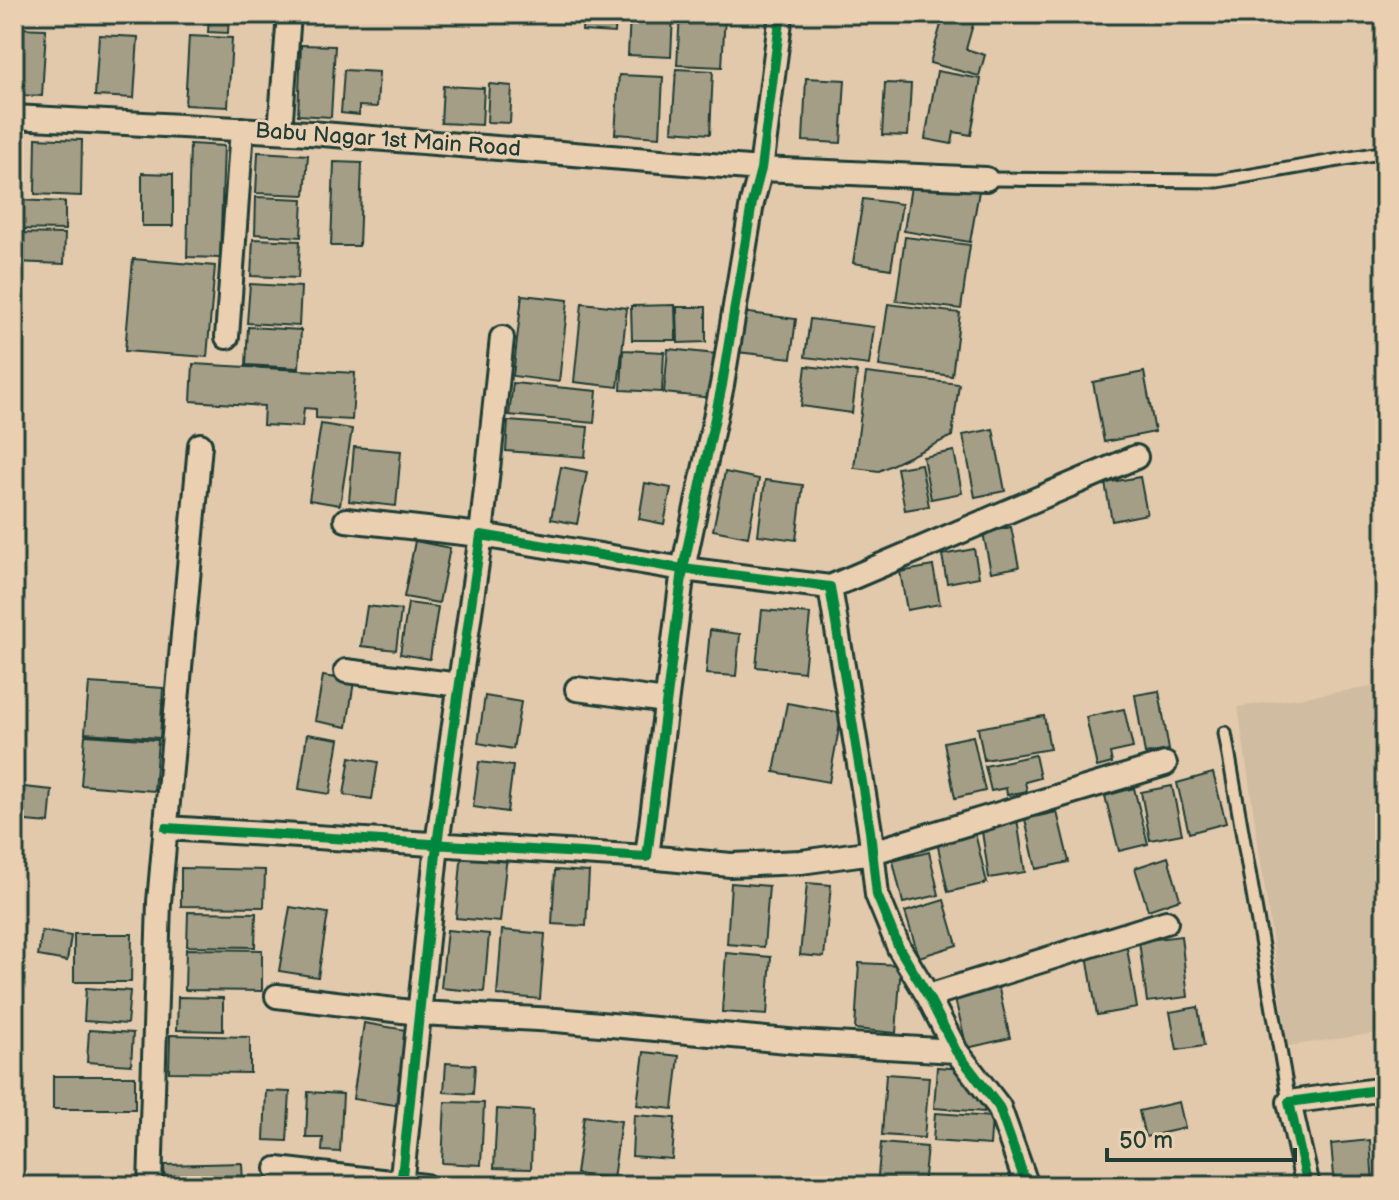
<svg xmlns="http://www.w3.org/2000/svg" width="1399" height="1200" font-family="'Balsamiq Sans',sans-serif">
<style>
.built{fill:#d0bca1}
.building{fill:#a59e87;stroke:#1f3d34;stroke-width:2}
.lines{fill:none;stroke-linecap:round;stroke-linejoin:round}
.lane-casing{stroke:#1f3d34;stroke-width:17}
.street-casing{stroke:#1f3d34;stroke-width:28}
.lane{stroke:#eacfb1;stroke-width:11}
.street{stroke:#eacfb1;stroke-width:22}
.cycleway-casing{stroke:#eacfb1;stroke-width:15}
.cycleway{stroke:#00873e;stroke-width:10}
.labels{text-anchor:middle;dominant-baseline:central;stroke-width:6;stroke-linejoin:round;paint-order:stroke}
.street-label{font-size:22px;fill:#1f3d34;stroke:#eacfb1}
</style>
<rect width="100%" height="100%" fill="#e2c9ac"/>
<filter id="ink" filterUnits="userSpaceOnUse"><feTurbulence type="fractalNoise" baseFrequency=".0125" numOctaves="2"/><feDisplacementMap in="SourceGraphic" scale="16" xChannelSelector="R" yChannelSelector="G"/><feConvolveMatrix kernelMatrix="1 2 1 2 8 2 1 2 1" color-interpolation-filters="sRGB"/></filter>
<g filter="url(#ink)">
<path class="built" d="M1385,685V1032L1288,1046L1238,707Z"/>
<path class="building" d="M190,14H229L228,33L208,32L209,18L189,17Z
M583,14H616L615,33L582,31Z
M630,14H673L671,57L628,55Z
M680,14H725L722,67L677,65Z
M944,14H976L966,49L985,55L979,76L930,63Z
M14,28L46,29L42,96L14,95Z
M99,35L138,37L134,98L95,96Z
M189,36L232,38L228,107L185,105Z
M301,45L335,46L331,117L298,115Z
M676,69L713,71L710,134L672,131Z
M344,70L379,72L377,107L359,106V115L341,113Z
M937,71L981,79L971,135L954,132L952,144L925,139Z
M619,75L663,77L660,137L615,134Z
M806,78L845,80L841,143L803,141Z
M885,83L911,84L908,136L882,135Z
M489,84L512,86L510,123L487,122Z
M443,86L484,88L482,125L441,123Z
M36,138L82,140L81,196L35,194Z
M14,140H25L23,192H14Z
M190,144L224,146L220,258L187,257Z
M258,152L308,155L305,195L256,193Z
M334,162L362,163L359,246H331Z
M142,173L173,174V226H142Z
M912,180L979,191L970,242L904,231Z
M256,197L303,199L301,237L255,234Z
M863,199L902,204L891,269L853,263Z
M14,200L65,202V230L14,229Z
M14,233L65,234L64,264L14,262Z
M905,237L970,245L961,309L896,301Z
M253,239L300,241L298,278L251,276Z
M133,259L215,266L207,357L125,351Z
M250,284L301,287L299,326L247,323Z
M522,295L568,300L559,382L513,376Z
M582,303L627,308L618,387L574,382Z
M888,304L960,313L952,376L879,366Z
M675,305L676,340H632L631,306Z
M677,307H706V342L678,343Z
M741,312L796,319L791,358L737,352Z
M810,319L874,327L869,365L805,357Z
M248,327L301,330L299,368L246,365Z
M668,349L716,354L712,398L664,393Z
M623,350L664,352L662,392L621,390Z
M193,364L355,373L352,420L316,418V409L304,408L302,427L263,425L264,406L191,401Z
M806,366L857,372L852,413L801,406Z
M1144,372L1155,432L1104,442L1093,382Z
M866,373L959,384L952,436L879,471L854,468Z
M513,383L597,391L594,423L509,415Z
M508,421L588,427L585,457L506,451Z
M321,424L352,429L340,505L309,500Z
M993,429L1005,491L975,497L963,435Z
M354,447L401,451L396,506L349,501Z
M954,451L962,493L931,499L923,457Z
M921,464L929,506L905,510L897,468Z
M561,467L587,472L577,524L551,519Z
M725,472L759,479L748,537L713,530Z
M1140,477L1147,514L1112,521L1105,483Z
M765,480L803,485L796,540L758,535Z
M645,483L671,488L664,524L639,519Z
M1011,527L1019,567L991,572L983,533Z
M415,541L450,548L439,603L404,597Z
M974,549L979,577L947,583L942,555Z
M933,566L940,604L907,610L900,572Z
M408,603L438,607L430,659L400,654Z
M367,606L401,610L396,650L361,646Z
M762,610L810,614L804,672L756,667Z
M710,630L740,634L736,676L706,674Z
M323,676L354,681L347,727L315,721Z
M89,683L163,688L160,738L85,733Z
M1159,691L1169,750L1145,754L1135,695Z
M485,696L521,702L513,749L478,743Z
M787,703L842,713L829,782L774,772Z
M1124,709L1133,748L1110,753L1112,763L1097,767L1086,717Z
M1044,716L1050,749L984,760L978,728Z
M307,734L339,739L330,794L299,789Z
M85,735L158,740L154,791L81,785Z
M973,736L985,791L955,798L944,742Z
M1035,755L1040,778L1025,782L1027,791L1007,795L1006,788L991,791L985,766Z
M350,757L378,762L372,799L344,795Z
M479,762L513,766L507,812L473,807Z
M1213,773L1226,823L1189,833L1177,783Z
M14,786L52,790L49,823L14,820Z
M1172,786L1182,834L1150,840L1141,792Z
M1134,788L1148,844L1119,851L1105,796Z
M1057,812L1069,862L1036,869L1025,819Z
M1017,819L1025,872L989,878L981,825Z
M975,833L987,883L948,892L937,842Z
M462,851L507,855L500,922L456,918Z
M929,852L939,895L903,903L893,861Z
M1168,857L1180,899L1148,910L1135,868Z
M181,868L265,870L264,907L181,906Z
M555,870L589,872L586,926L552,924Z
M731,883L769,886L764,947L727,944Z
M807,883L831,885L824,957L800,955Z
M944,900L957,945L919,957L905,912Z
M290,907L328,913L318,977L279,971Z
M188,912L256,913L255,947L187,946Z
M447,930L489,934L484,992L441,988Z
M502,930L545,934L540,999L497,995Z
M42,931L71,936L67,961L38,956Z
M74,934H132L131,982H74Z
M1181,936L1188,997L1147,1002L1139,941Z
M1127,948L1137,1008L1097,1015L1087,955Z
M186,949L262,950V991L185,990Z
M726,953L771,957L767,1015L722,1012Z
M859,963L901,965L896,1033L855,1029Z
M998,985L1010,1038L967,1048L954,995Z
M86,988L130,991L127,1024L84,1021Z
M178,997L223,998V1031L177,1030Z
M1198,1007L1204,1046L1177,1050L1170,1012Z
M364,1023L406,1030L396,1105L353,1099Z
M89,1030L133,1033L131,1065L87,1062Z
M170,1035L250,1037V1073L169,1072Z
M644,1052L679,1056L673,1109L637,1105Z
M446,1063L475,1065L473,1094L444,1092Z
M937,1067L962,1069L985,1103L984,1112L934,1108Z
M886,1074L929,1077L924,1138L882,1135Z
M53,1076H135V1109H53Z
M266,1091L290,1092L287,1141L264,1140Z
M308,1092L343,1094L340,1152L322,1151L323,1138H306Z
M445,1102L484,1103L481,1165L442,1163Z
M1179,1102L1185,1128L1145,1137L1139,1111Z
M497,1109L533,1111L531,1169L494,1168Z
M935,1113L992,1117L990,1145L933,1141Z
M634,1115L675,1118L672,1159L632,1156Z
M584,1116L621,1121L613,1179L576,1174Z
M1370,1140L1373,1185L1335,1186L1331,1144Z
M881,1143L927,1147L923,1186H877Z
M242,1163L243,1186H165L164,1165Z"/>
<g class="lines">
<g class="lane-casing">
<path id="lane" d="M986,179L1218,181L1385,152
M1225,733L1289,1102"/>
</g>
<g class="street-casing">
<path id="street" d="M14,117L310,133L761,169L986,179
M280,131L289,14
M227,337L242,129
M346,520L481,535L502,338
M830,587L1136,457
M346,671L460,685
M577,689L666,701
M166,828L647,857L683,569L830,587L870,831L877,895L899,948L928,996L956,1051L999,1107L1027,1186
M647,857L731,865L801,862L873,852L1165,764
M277,996L419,1013L556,1020L799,1042L956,1051
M928,996L1166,922
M277,1169L425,1186
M150,1186L159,902L200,445
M401,1186L437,844L481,535L683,569L722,385L752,203L761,169L781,14
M1308,1186L1289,1102L1385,1089"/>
</g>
<use href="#lane" class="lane"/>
<use href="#street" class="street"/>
<g class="cycleway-casing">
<path id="cycleway" d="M166,828L647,857L683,569L830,587L870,831L877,895L899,948L928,996L956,1051L999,1107L1027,1186
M401,1186L437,844L481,535L683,569L722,385L752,203L761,169L781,14
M1308,1186L1289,1102L1385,1089"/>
</g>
<use href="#cycleway" class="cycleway"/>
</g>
</g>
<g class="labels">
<g class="street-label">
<text transform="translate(388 140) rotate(4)">Babu Nagar 1st Main Road</text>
</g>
</g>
<rect width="1399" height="1200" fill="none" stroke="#eacfb1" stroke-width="48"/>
<rect x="24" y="24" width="1351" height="1152" fill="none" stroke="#1f3d34" stroke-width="3" filter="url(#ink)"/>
<path d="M1107 1148v12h188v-12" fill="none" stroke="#1f3d34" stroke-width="4"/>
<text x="1119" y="1148" font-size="24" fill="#1f3d34" stroke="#eacfb1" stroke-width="6" paint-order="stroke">50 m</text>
</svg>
